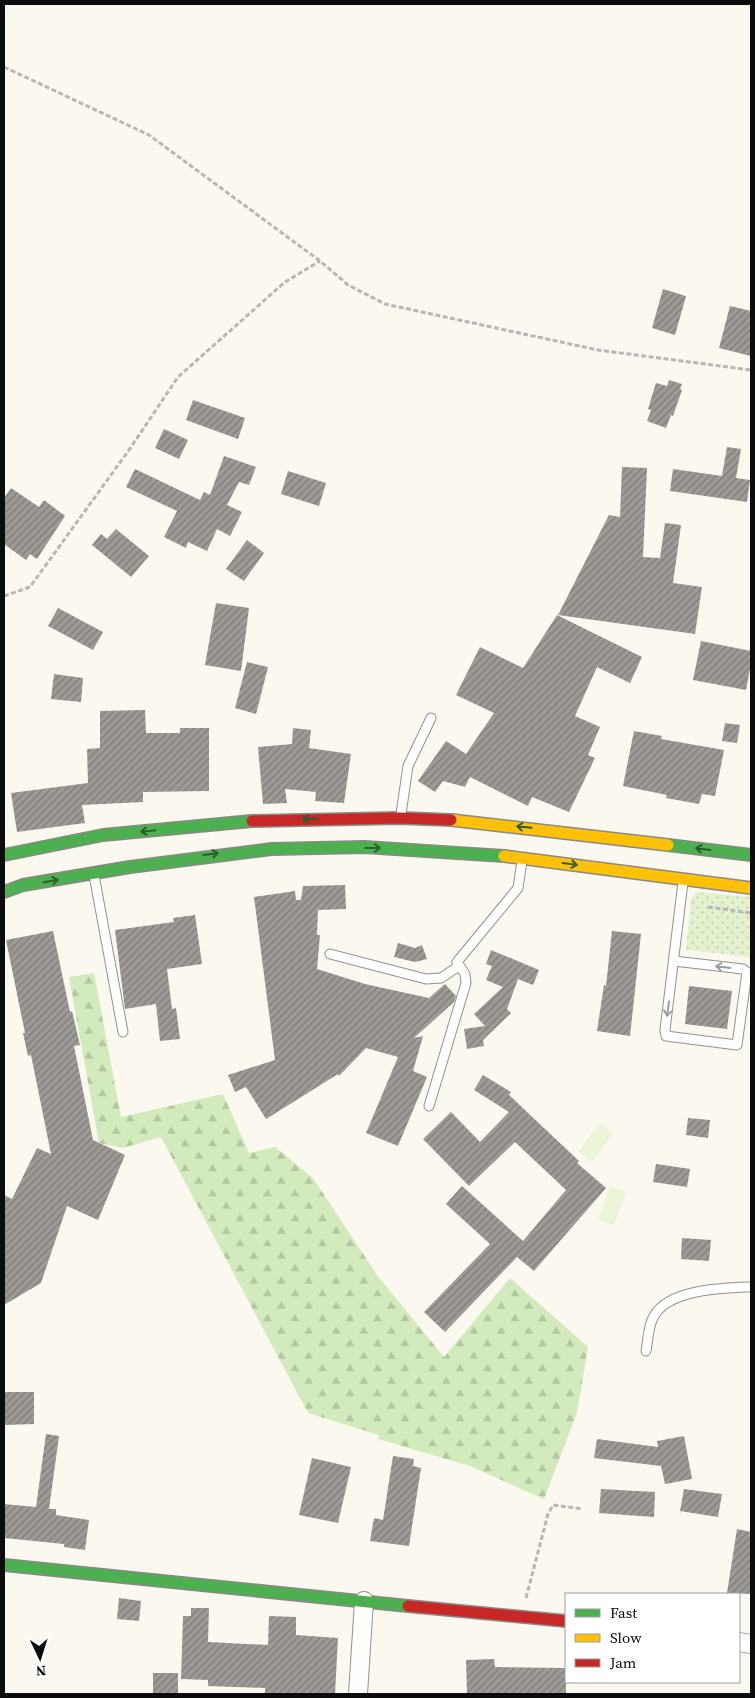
<svg xmlns="http://www.w3.org/2000/svg" width="755" height="1698" font-family="'Source Serif 4',serif">
<style>
.grass{fill:url(#grass-dots)}
.forest{fill:url(#forest-firs)}
.pitch{fill:#edf5d8}
.building{fill:url(#building-hatch)}
.lines{fill:none;stroke-linecap:round;stroke-linejoin:round}
.lane-casing{stroke:#94928f;stroke-width:11}
.street-casing{stroke:#94928f;stroke-width:20}
.fast-casing{stroke:#8a8985;stroke-width:14}
.slow-casing{stroke:#8a8985;stroke-width:14}
.jam-casing{stroke:#8a8985;stroke-width:14}
.path{stroke:#b7b7b5;stroke-width:3;stroke-dasharray:5 2.5;stroke-linecap:butt}
.lane{stroke:#fefefd;stroke-width:9}
.street{stroke:#fefefd;stroke-width:18}
.fast{stroke:#4caf50;stroke-width:11}
.slow{stroke:#ffc107;stroke-width:11}
.jam{stroke:#c62828;stroke-width:11}
.oneway{stroke:#2c5e2e}
.oneway2{stroke:#9d9d9d}
</style>
<defs>
<pattern id="grass-dots" width="8" height="8" patternUnits="userSpaceOnUse" patternTransform="scale(1.25)"><rect width="8" height="8" fill="#e3f1ce"/><path d="M2 2h.1M6 6h.1" fill="none" stroke="#c2cdb0" stroke-width="1.8" stroke-linecap="round"/></pattern>
<pattern id="forest-firs" width="22" height="20" patternUnits="userSpaceOnUse" patternTransform="scale(1.25)"><rect width="22" height="20" fill="#d3eabc"/><path d="M5 1l3.5 6h-7zM16 11l3.5 6h-7z" fill="#b4c8a0"/></pattern>
<pattern id="building-hatch" width="6" height="6" patternUnits="userSpaceOnUse" patternTransform="scale(1.25)"><rect width="6" height="6" fill="#9e9a96"/><path d="M-1 1l2-2M0 6l6-6M5 7l2-2" fill="none" stroke="#7f7c79"/></pattern>
</defs>
<rect width="100%" height="100%" fill="#fbf8f0"/>
<path class="grass" d="M696,892L751,897V957L686,950L691,899Z"/>
<path class="forest" d="M94,973L121,1117L223,1094L249,1153L275,1147L313,1178L377,1275L444,1357L510,1278L588,1347L577,1413L544,1499L470,1466L378,1439L379,1435L308,1413L161,1137L123,1148L99,1143L69,977Z"/>
<path class="pitch" d="M600,1123L614,1133L592,1162L578,1152Z
M610,1186L626,1192L614,1226L598,1220Z"/>
<path class="building" d="M663,289L686,296L675,335L652,328Z
M730,306L751,311V356L719,348Z
M669,380L682,384L680,389L682,390L673,416L671,415L666,428L647,421L651,410L648,409L656,383L667,386Z
M193,400L245,418L238,439L186,420Z
M164,429L188,440L179,459L155,448Z
M727,447L741,449L736,478L750,480L747,502L670,491L673,469L722,476Z
M224,456L256,467L249,485L239,482L227,505L242,512L230,536L217,529L207,551L188,542L186,548L164,537L177,511L126,487L135,469L200,500L204,492L210,495Z
M622,467L647,468L643,557L660,558L665,523L681,525L673,583L702,587L695,634L558,615L609,515L620,517Z
M288,471L326,483L319,506L281,494Z
M11,488L39,507L44,500L65,516L37,559L30,554L26,560L4,544V498Z
M116,529L149,556L131,577L92,545L101,534L107,539Z
M247,540L264,553L244,581L226,569Z
M216,603L249,608L241,671L205,665Z
M58,608L103,632L93,650L48,626Z
M557,615L642,657L630,683L597,667L575,716L600,727L588,755L595,758L569,812L532,797L528,806L470,777L465,787L443,781L435,792L418,781L446,741L466,754L494,713L456,695L480,647L523,668Z
M701,641L751,651V664L746,690L693,680Z
M247,662L268,667L256,714L235,708Z
M54,674L83,678L81,702L51,699Z
M145,710L146,733H180V728H209V791L143,792V802L82,805L85,823L17,832L11,793L88,783L87,749L100,748V711Z
M725,723L740,725L737,743L722,741Z
M293,728L311,730L309,748L351,754L344,803L315,801L316,792L285,789L287,803L263,804L258,747L292,744Z
M634,731L662,736L661,739L724,750L715,796L702,794L699,804L666,798L667,795L623,786Z
M345,885L346,909L318,910L317,935H320L317,969L365,984L429,998L445,984L456,996L454,1002L414,1038L423,1036L413,1071L427,1077L398,1146L366,1133L398,1057L366,1048L339,1076L338,1074L266,1119L246,1087L235,1092L228,1075L275,1060L254,897L295,891L296,900H301L303,886Z
M195,915L202,964L167,969L172,1009L176,1008L180,1039L160,1041L156,1004L125,1009L115,930L174,922L173,918Z
M53,931L70,1012L72,1011L80,1045L74,1046L93,1140L125,1155L98,1220L67,1206L41,1283L4,1305V1195L12,1199L37,1148L51,1154L31,1055L28,1056L23,1033H25L6,940Z
M612,931L641,934L630,1036L597,1031L604,985L606,986Z
M398,943L415,948L422,945L427,959L415,962L394,957Z
M491,950L539,970L533,985L518,979L507,1009L511,1013L483,1040L484,1046L467,1049L464,1029L485,1026L474,1014L503,987L486,980L492,966L486,964Z
M689,986L732,991L727,1029L685,1024Z
M483,1075L511,1092L509,1095L579,1161L577,1163L606,1188L534,1271L517,1257L445,1332L424,1312L490,1244L446,1204L462,1186L523,1241L566,1190L515,1142L469,1186L423,1139L451,1112L480,1142L509,1112L474,1090Z
M688,1118L710,1120L708,1138L686,1135Z
M656,1164L690,1169L687,1187L653,1182Z
M682,1238L711,1240L709,1261L681,1259Z
M4,1392H34V1424L4,1425Z
M46,1434L59,1436L49,1509H56V1515L89,1520L85,1550L64,1547V1544L4,1538V1504L36,1507Z
M684,1436L692,1479L665,1484L661,1466L594,1458L597,1439L658,1447L657,1441Z
M393,1456L414,1459L413,1466L421,1468L409,1546L370,1541L374,1518L383,1520Z
M312,1458L351,1467L338,1523L299,1515Z
M601,1489L655,1492L654,1517L599,1513Z
M684,1489L722,1494L718,1517L680,1511Z
M737,1529L751,1532V1594L727,1593Z
M119,1598L141,1601L139,1621L117,1619Z
M191,1608H209L208,1642L268,1645L269,1616L296,1617V1635L338,1638L335,1694H265V1688L208,1686V1680L181,1679L183,1616H191Z
M494,1659L495,1667L566,1668V1694H467L466,1660Z
M153,1673H178V1694H153Z"/>
<g class="lines">
<g class="lane-casing">
<path id="lane" d="M401,814L408,766L431,718
M94,875L123,1032
M330,954L426,979L441,978L459,966
M674,961L743,969L747,972L737,1045L666,1036L665,1030L683,882
M429,1106L466,983L465,974L457,962L518,888L522,861
M646,1351C648,1341 648,1325 654,1316C669,1289 723,1288 751,1287"/>
</g>
<g class="street-casing">
<path id="street" d="M739,1642L751,1644
M358,1694L364,1601"/>
</g>
<g class="fast-casing">
<path id="fast" d="M668,845L751,855
M4,855L103,835L252,821
M4,892L23,885L130,867L272,849L364,847L504,856
M4,1565L408,1606"/>
</g>
<g class="slow-casing">
<path id="slow" d="M451,820L668,845
M504,856L751,888"/>
</g>
<g class="jam-casing">
<path id="jam" d="M252,821L400,818L451,820
M408,1606L566,1621"/>
</g>
<path class="path" d="M4,67L149,135L320,261L348,285L385,304L598,350L751,370
M4,596L30,587L129,450L178,377L285,282L320,261
M708,907L751,913
M526,1598L548,1514L553,1505L583,1509"/>
<use href="#lane" class="lane"/>
<use href="#street" class="street"/>
<use href="#fast" class="fast"/>
<use href="#slow" class="slow"/>
<use href="#jam" class="jam"/>
</g>
<defs><path id="oneway-shaft" d="M-6 0H5M1.5-3L5.5 0L1.5 3" fill="none" stroke-width="1.6" stroke-linecap="round" stroke-linejoin="round" transform="scale(1.25)"/></defs>
<g class="oneway">
<use href="#oneway-shaft" transform="translate(310 819) rotate(179)"/>
<use href="#oneway-shaft" transform="translate(524 827) rotate(-174)"/>
<use href="#oneway-shaft" transform="translate(148 831) rotate(174)"/>
<use href="#oneway-shaft" transform="translate(373 848)"/>
<use href="#oneway-shaft" transform="translate(703 849) rotate(-173)"/>
<use href="#oneway-shaft" transform="translate(211 854) rotate(-7)"/>
<use href="#oneway-shaft" transform="translate(570 864) rotate(8)"/>
<use href="#oneway-shaft" transform="translate(51 881) rotate(-9)"/>
</g>
<g class="oneway2">
<use href="#oneway-shaft" transform="translate(723 967) rotate(-173)"/>
<use href="#oneway-shaft" transform="translate(668 1009) rotate(98)"/>
</g>
<rect width="755" height="1698" fill="none" stroke="#0c0c0c" stroke-width="10"/>
<rect x="565" y="1593" width="175" height="90" fill="#ffffff" stroke="#9e9e9e"/>
<rect x="575" y="1609" width="25" height="8" fill="#4caf50" stroke="#9e9e9e"/>
<text x="610" y="1618" font-size="15" fill="#0c0c0c">Fast</text>
<rect x="575" y="1634" width="25" height="8" fill="#ffc107" stroke="#9e9e9e"/>
<text x="610" y="1643" font-size="15" fill="#0c0c0c">Slow</text>
<rect x="575" y="1659" width="25" height="8" fill="#c62828" stroke="#9e9e9e"/>
<text x="610" y="1668" font-size="15" fill="#0c0c0c">Jam</text>
<g transform="translate(40 1658) rotate(176)" stroke="#ffffff" stroke-width="4" paint-order="stroke">
<path d="M0-4L9 19L0 12L-9 19Z" fill="#0c0c0c"/>
<text y="-8" font-size="14" font-weight="bold" text-anchor="middle" fill="#0c0c0c">N</text>
</g>
</svg>
